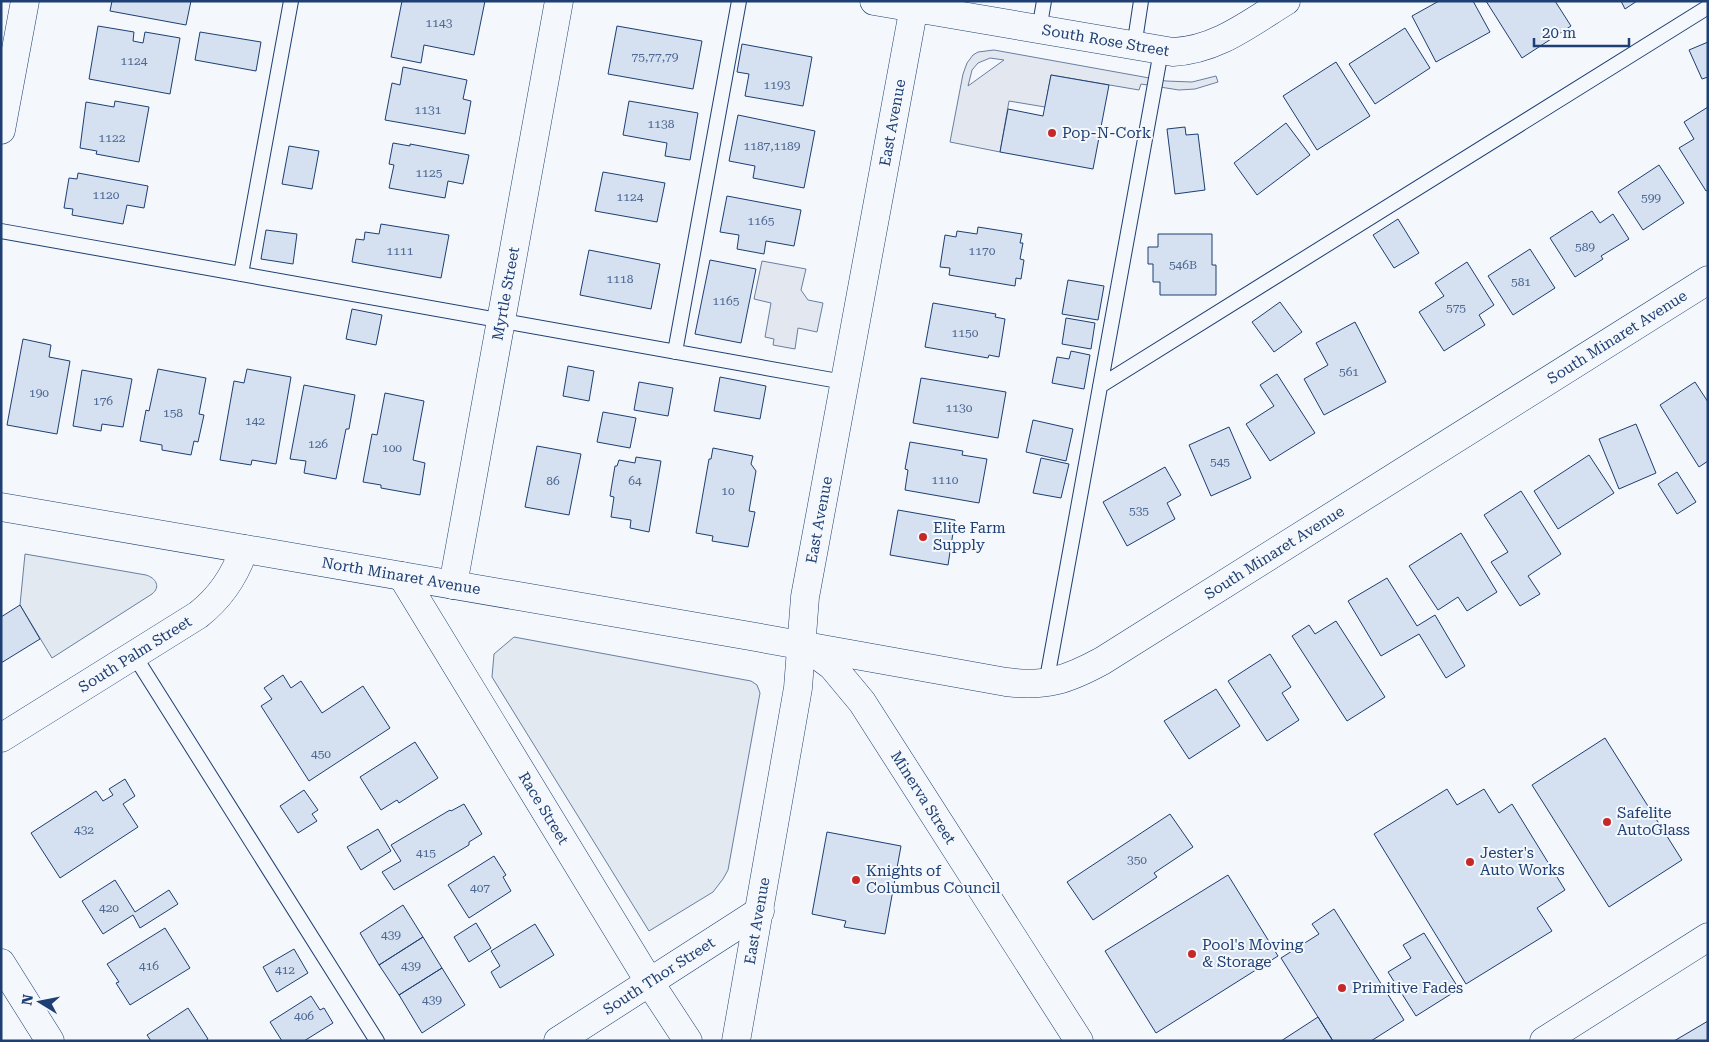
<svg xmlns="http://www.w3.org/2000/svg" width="1709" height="1042" font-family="'Roboto Serif',serif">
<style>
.green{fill:#e3e9f0;stroke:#687fa3}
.parking{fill:#e3e8f0;stroke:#687fa3;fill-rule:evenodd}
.building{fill:#d5e0f0;stroke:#1d3f73}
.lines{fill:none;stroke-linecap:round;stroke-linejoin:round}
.service-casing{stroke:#1d3f73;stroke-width:16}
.minor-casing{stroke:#1d3f73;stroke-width:29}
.primary-casing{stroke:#1d3f73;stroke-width:29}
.service{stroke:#f4f7fb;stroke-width:14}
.minor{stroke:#f4f7fb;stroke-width:28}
.primary{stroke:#f4f7fb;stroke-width:28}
.poi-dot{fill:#c62828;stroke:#f4f7fb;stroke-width:2}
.labels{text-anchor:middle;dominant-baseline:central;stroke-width:4;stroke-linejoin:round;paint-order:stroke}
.number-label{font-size:12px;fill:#4b6792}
.street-label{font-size:15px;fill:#1d3f73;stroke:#f4f7fb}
.poi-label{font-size:15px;fill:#1d3f73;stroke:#f4f7fb;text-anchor:start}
</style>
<rect width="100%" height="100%" fill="#f4f7fb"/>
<path class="green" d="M25,554L146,575C156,578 161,587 152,594L52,658L20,605Z
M514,637L751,681L757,685L760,693L728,870L723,879L713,892L649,931L492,677L494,654Z"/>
<path class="parking" d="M994,50L1166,81L1192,82L1216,76L1218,82L1195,89L1179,90L1141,84L1139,90L1051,75L1045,107L1009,101L1000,152L950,142L963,74L967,63L973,55L978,52ZM990,58L1004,60L968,86L972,70L978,63Z
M762,261L806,269L801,290L808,300L823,303L817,332L798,328L795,349L773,345L774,339L765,337L771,303L754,299Z"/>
<path class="building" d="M112,1H191L186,25L110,11Z
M402,1H485L474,55L424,45L421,63L391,57Z
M1439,1H1473L1490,32L1436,62L1412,16Z
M1486,1H1555L1571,26L1522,58Z
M1621,1H1637L1625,9Z
M98,26L134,32L133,41L143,43L145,32L180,38L170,94L89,79Z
M617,26L702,41L693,89L608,74Z
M1405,28L1430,68L1375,104L1349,64Z
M200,32L261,42L256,71L195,60Z
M1708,42V77L1702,79L1689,50Z
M742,44L812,57L803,106L745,96L749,74L737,72Z
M1336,62L1370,116L1317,150L1283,96Z
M403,67L467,80L463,99L471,101L465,134L385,120L392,83L400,85Z
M1051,75L1109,85L1093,169L1000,152L1008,109L1043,116Z
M115,101L149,107L139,162L96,154L97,151L80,148L86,102L114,107Z
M629,101L698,113L690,160L665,156L667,143L623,135Z
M1708,107V190L1706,191L1679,148L1694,139L1684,122Z
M738,115L815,131L804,188L753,178L755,166L729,161Z
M1286,123L1310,155L1257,195L1234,163Z
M1185,127L1186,135L1198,134L1205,190L1175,194L1167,129Z
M393,143L410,146V144L469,155L463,184L448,181L445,198L389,188L394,165L389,164Z
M289,146L319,151L312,189L282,184Z
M1659,165L1684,203L1643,230L1618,192Z
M603,172L665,183L657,222L595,211Z
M78,173L148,186L144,208L127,205L123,224L72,215L73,209L64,208L69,178L77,179Z
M727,196L801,210L794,246L766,241L764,254L737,249L739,235L720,232Z
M1592,211L1600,223L1613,214L1629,239L1601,256L1603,259L1575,277L1550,238Z
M1398,219L1419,253L1394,268L1373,235Z
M381,224L449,235L441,278L352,262L356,239L364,240L365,232L379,234Z
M978,227L1022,234L1020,243H1023L1020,259L1024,260L1021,279L1016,278L1015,286L949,275L950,268L940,267L945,235L956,237L957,231L977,234Z
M266,230L297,234L293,264L261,259Z
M1158,234H1212V265H1216V295H1160V282H1153V264H1148V247H1158Z
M1530,249L1555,288L1513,315L1488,276Z
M589,250L660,264L651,309L580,295Z
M710,260L756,269L741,343L695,334Z
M1467,262L1494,305L1479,315L1485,325L1444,351L1419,312L1444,296L1435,283Z
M1068,280L1104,286L1098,320L1062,314Z
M1280,302L1302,332L1274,352L1252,322Z
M933,303L996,314L995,317L1005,319L999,357L989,355L988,358L925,347Z
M352,309L382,315L376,345L346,339Z
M1066,318L1095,323L1091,349L1062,344Z
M1355,322L1386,382L1324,415L1304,379L1328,365L1316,343Z
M23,339L51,345L49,357L70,361L57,434L7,425Z
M1071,351L1090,355L1084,389L1052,383L1057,357L1069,359Z
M568,366L594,371L589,401L563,396Z
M158,369L206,378L199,414L204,415L198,442L194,441L191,455L162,450V445L140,441L146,410L149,411Z
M247,369L291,377L276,464L252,460L251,465L220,460L234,381L244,383Z
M82,370L132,379L123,427L102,424L101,431L73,426Z
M1277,374L1315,433L1270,461L1246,424L1274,406L1260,385Z
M720,377L766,386L760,419L714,411Z
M921,378L1006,392L998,438L913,423Z
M639,382L673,388L668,416L634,410Z
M1695,382L1708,402V461L1699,467L1660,405Z
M304,385L355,395L349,429H346L336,479L304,473L306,461L290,459Z
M385,393L424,401L413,460L425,463L420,495L381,488V485L363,482L372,434L377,435Z
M603,412L636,418L630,448L597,442Z
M1033,420L1073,429L1066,461L1026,452Z
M1636,424L1656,473L1619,489L1599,439Z
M1229,427L1251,478L1211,496L1189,445Z
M910,442L963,451L962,455L987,459L979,503L905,490L908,470L905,469Z
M537,446L581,454L569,515L525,507Z
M713,448L753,456L751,464L756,471L749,511L755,512L748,547L712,541L713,536L696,533L709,459H711Z
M1589,455L1614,493L1558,529L1534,491Z
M636,457L661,461L649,532L630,528L631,520L611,517L614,497L610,496L615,466H617L619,460L635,463Z
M1041,458L1069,464L1061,498L1033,493Z
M1165,467L1181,495L1167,503L1175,519L1127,546L1103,502Z
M1677,472L1696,502L1677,514L1658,484Z
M1521,491L1561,554L1528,576L1540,594L1520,606L1491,562L1508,552L1484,515Z
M898,510L955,520L948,565L890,555Z
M1461,533L1497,592L1467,611L1458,597L1438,610L1409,566Z
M1387,578L1417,626L1435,615L1465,666L1446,678L1419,634L1381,656L1348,601Z
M20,605L40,639L1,663V617Z
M1336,621L1385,697L1347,721L1292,636L1309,625L1315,634Z
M1270,654L1291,687L1282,693L1299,720L1267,741L1228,681Z
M283,675L291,688L301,681L322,713L363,686L390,728L309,781L261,706L272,699L264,688Z
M1216,689L1240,726L1189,759L1164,721Z
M1605,738L1682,860L1609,907L1532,785Z
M415,742L438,778L399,803L397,800L381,810L360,777Z
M125,779L135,796L123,804L138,827L60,878L31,833L96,791L103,801L113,795L109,789Z
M1447,789L1457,805L1484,789L1499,813L1512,804L1565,890L1537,908L1552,931L1466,984L1374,834Z
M304,790L318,810L312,814L317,821L298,833L280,806Z
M464,804L482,834L469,842V845L394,890L382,872L401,861L391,845L450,810L451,811Z
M1170,814L1193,847L1154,873L1157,877L1093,920L1067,882Z
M378,829L391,851L361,870L347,847Z
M827,832L901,846L885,934L844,927L846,921L812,914Z
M494,856L506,875L503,877L511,891L469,918L448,885Z
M1228,875L1278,956L1156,1033L1105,951Z
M115,880L135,912L169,890L178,904L140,928L133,915L103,934L82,901Z
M403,905L423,937L379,965L360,933Z
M1334,909L1404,1020L1371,1041H1333L1281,958L1319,934L1312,924Z
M476,923L491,948L469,962L454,937Z
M535,924L554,955L500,988L491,972L500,966L491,951Z
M165,928L190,968L130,1005L116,983L119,982L107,964Z
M1424,933L1459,989L1416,1016L1388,972L1411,958L1403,945Z
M423,937L442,968L399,995L379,965Z
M294,949L308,973L277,992L263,967Z
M442,968L465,1005L422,1033L399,995Z
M311,996L320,1010L324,1008L333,1023L304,1041H282L270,1022Z
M188,1008L208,1039L205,1041H151L147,1035Z
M1318,1017L1333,1041H1281Z
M1708,1021V1041H1674Z"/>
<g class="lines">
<g class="service-casing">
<path id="service" d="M1039,30L1044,1
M1134,47L1141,1
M1,231L844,382
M241,274L291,1
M675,352L739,1
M1100,386L1708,7
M134,655L377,1041
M1046,684L1161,51"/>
</g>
<g class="minor-casing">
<g id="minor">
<path id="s1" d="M874,1L1173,52C1217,50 1250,23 1286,1"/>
<path d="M1,130L25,1"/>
<path id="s2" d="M1,507L750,636L1006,682C1046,687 1067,680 1102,661L1708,280"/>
<path id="s3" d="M402,576L650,983L688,1041"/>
<path id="s4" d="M453,585L559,1"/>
<path id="s5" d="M809,649L832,666L862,702L1079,1041"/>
<path id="s6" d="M1,738L198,615C221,597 235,576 244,549"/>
<path d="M1,963L50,1041"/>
<path id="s7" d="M558,1041L760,911"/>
<path d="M1544,1041L1708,937"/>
</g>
</g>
<g class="primary-casing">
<g id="primary">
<path id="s8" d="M736,1041L798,688L805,597L915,1"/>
</g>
</g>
<use href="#service" class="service"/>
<use href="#minor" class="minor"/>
<use href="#primary" class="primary"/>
</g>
<g class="poi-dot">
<circle cx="1052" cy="133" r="5"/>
<circle cx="923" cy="537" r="5"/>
<circle cx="1607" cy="822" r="5"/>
<circle cx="1470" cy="862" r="5"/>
<circle cx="856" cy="880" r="5"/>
<circle cx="1192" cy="954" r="5"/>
<circle cx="1342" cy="988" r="5"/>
</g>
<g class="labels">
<g class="number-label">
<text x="439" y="23">1143</text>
<text x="655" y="57">75,77,79</text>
<text x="134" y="61">1124</text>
<text x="777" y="85">1193</text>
<text x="428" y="110">1131</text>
<text x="661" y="124">1138</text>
<text x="112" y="138">1122</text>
<text x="772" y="146">1187,1189</text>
<text x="429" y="173">1125</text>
<text x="106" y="195">1120</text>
<text x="630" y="197">1124</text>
<text x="1651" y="198">599</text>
<text x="761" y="221">1165</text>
<text x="1585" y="247">589</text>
<text x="400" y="251">1111</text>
<text x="982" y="251">1170</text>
<text x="1183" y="265">546B</text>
<text x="620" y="279">1118</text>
<text x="1521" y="282">581</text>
<text x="726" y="301">1165</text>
<text x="1456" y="308">575</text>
<text x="965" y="333">1150</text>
<text x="1349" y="372">561</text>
<text x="39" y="393">190</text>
<text x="103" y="401">176</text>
<text x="959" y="408">1130</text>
<text x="173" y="413">158</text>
<text x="255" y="421">142</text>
<text x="318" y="444">126</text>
<text x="392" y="448">100</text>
<text x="1220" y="462">545</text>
<text x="945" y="480">1110</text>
<text x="553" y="481">86</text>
<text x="635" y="481">64</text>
<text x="728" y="491">10</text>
<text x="1139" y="511">535</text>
<text x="321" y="754">450</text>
<text x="84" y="830">432</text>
<text x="426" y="853">415</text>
<text x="1137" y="860">350</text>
<text x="480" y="888">407</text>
<text x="109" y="908">420</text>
<text x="391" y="935">439</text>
<text x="149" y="966">416</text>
<text x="411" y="966">439</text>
<text x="285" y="970">412</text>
<text x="432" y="1000">439</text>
<text x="304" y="1016">406</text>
</g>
<g class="street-label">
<text stroke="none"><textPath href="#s1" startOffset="235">South Rose Street</textPath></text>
<text stroke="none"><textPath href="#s8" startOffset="932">East Avenue</textPath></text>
<text stroke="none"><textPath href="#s4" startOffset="296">Myrtle Street</textPath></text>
<text stroke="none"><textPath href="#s2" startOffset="1729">South Minaret Avenue</textPath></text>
<text stroke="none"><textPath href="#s8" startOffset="528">East Avenue</textPath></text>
<text stroke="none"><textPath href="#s2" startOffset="1324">South Minaret Avenue</textPath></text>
<text stroke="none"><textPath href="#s2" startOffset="406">North Minaret Avenue</textPath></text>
<text stroke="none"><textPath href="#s6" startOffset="158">South Palm Street</textPath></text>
<text stroke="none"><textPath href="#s5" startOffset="189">Minerva Street</textPath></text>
<text stroke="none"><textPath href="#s3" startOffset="272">Race Street</textPath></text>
<text stroke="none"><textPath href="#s8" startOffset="122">East Avenue</textPath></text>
<text stroke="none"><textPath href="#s7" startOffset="120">South Thor Street</textPath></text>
</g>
<g class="poi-label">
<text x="1062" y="133">Pop-N-Cork</text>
<text x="933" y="528">Elite Farm<tspan x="933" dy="17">Supply</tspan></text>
<text x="1617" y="813">Safelite<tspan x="1617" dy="17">AutoGlass</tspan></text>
<text x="1480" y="853">Jester's<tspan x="1480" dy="17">Auto Works</tspan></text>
<text x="866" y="871">Knights of<tspan x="866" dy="17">Columbus Council</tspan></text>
<text x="1202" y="945">Pool's Moving<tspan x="1202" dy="17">&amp; Storage</tspan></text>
<text x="1352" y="988">Primitive Fades</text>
</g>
</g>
<rect width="1709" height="1042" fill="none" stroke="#1d3f73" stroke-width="5"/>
<g transform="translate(40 1002) rotate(280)" stroke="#f4f7fb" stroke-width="4" paint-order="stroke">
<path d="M0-4L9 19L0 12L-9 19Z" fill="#1d3f73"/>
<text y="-8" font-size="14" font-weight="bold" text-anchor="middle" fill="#1d3f73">N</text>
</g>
<path d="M1534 38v8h95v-8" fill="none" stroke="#1d3f73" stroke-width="2.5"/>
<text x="1542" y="38" font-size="15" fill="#1d3f73" stroke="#f4f7fb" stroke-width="4" paint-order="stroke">20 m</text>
</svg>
